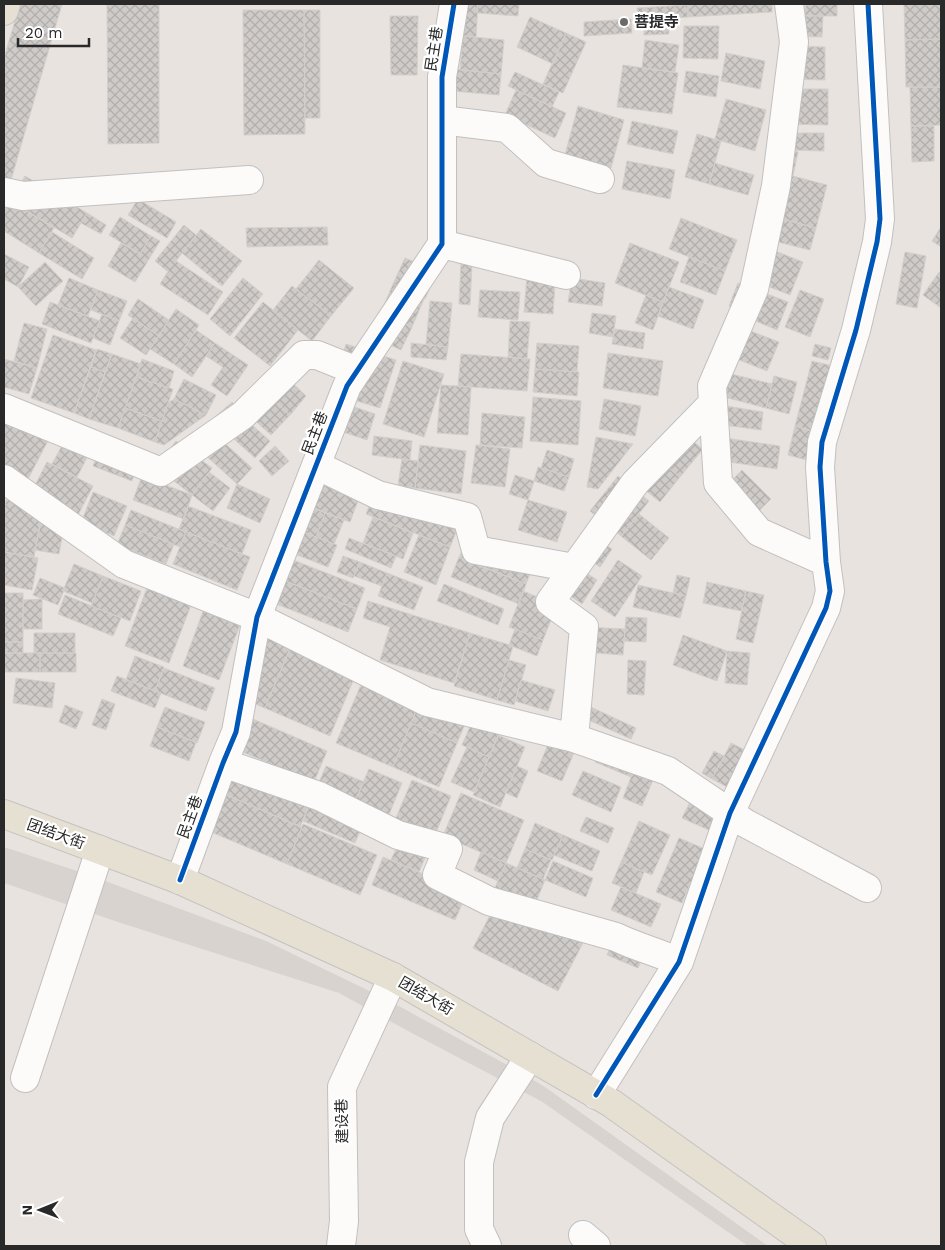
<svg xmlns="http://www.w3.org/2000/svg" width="945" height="1250" font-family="'Work Sans','Noto Sans SC',sans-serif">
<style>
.plaza{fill:#d8d3ce}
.building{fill:url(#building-cross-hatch);stroke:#d3cfcb}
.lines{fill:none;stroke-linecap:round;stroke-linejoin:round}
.minor-casing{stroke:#c1c0c1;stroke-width:30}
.major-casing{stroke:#c4c2c1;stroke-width:30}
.minor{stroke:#fcfbfa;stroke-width:28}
.major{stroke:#e6e0d3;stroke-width:28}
.cycleway-casing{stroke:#fff;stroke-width:8}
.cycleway{stroke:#0057b8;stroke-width:5}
.poi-dot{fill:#6c6a69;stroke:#fff;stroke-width:2}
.labels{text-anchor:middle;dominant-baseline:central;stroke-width:4.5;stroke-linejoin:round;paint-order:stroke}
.poi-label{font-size:15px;font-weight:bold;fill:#292929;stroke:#fff;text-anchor:start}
.street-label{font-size:15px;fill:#292929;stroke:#fff}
</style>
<defs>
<pattern id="building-cross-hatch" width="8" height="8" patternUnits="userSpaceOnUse" patternTransform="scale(1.25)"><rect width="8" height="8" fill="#cecbc8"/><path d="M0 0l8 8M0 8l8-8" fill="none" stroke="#b1aeac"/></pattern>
</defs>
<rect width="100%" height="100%" fill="#e8e3df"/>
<path class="plaza" d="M4,847L92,876L266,941L384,998L520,1072L545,1087L768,1246H748L541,1101L408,1031L339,993L118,922L4,883Z"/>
<path class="building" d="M20,4H62L11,180L4,178V58Z
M107,4H159V143L108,144Z
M446,4H478L476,37L444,34Z
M478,4H519L518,16L477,13Z
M688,4H772V12L688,17Z
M806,4H837V16H805Z
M904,4H941V39L905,40Z
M688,5V17L668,18L669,34L644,35V19L638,20L637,8Z
M243,10H304L305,134L244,135Z
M304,10H320V118H305Z
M786,15L823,16L822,37L786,36Z
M390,16H418L417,75H391Z
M530,17L566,33L553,64L517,47Z
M631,19L632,33L584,36V22Z
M684,26H719L718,59L683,58Z
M566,33L586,42L563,93L543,84Z
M463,36L504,40L501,74L460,70Z
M941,39V87H906L905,40Z
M645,40L679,45L675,72L642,68Z
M785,46L825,47V80L784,79Z
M726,53L765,61L760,89L721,81Z
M623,65L678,73L672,114L617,107Z
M453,69L501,74L499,95L452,91Z
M686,71L719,76L716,97L683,92Z
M515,72L559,92L552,107L508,86Z
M910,87H941V125L911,126Z
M785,89H828V125L785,124Z
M516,90L566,113L555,138L505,115Z
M726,99L766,110L755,151L715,139Z
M578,106L624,120L611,168L565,155Z
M632,121L678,131L673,154L627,144Z
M911,126H934V161L912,162Z
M791,133H824V151L791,150Z
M697,134L721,141L709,184L685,177Z
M791,150L798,152L793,176L785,174Z
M627,161L675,170L670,199L622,189Z
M715,163L754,175L748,195L709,184Z
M785,174L827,185L816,228L774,217Z
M25,176L87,213L72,238L10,201Z
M138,199L176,222L167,238L128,215Z
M10,201L54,228L39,253L4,231V211Z
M87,213L106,225L101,234L81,223Z
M768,215L816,228L810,250L762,238Z
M120,217L151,236L140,254L109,235Z
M681,218L737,240L725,271L669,249Z
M184,225L196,235L176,261L223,292L208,315L160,284L169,270L167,271L155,261Z
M327,227L328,245L247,247L246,228Z
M941,227V247L932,241Z
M201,229L242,261L222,286L182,253Z
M52,232L94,258L82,279L39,253Z
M151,236L160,241L135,282L108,266L121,243L140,254Z
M630,243L679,262L663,302L615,283Z
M765,247L803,262L790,295L752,280Z
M905,252L926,256L917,308L896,304Z
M4,254L29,267L18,287L4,279Z
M689,257L725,271L716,295L680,282Z
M405,258L437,272L425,299L393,284Z
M319,260L354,288L331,316L296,289Z
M45,262L63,281L36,306L18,287Z
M461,263L472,264L470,305L459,304Z
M528,263L556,265L553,314L524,312Z
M939,272L941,273V308L923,295Z
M69,278L98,290L88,316L58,305Z
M243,278L263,294L230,336L210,319Z
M572,278L605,283L602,306L568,302Z
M738,283L754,289L745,313L729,306Z
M393,284L424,299L412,327L381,312Z
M292,286L331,316L312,341L273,310Z
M669,287L704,300L693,329L658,316Z
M754,289L788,302L777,330L744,316Z
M98,290L127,301L119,321L91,310Z
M480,290L520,292L518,320L478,317Z
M800,290L824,299L810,337L785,327Z
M646,295L663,302L653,330L635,323Z
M138,299L169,320L159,336L128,315Z
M430,301L452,303L448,347L426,344Z
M50,302L100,321L91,343L42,324Z
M263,302L298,330L270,366L234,338Z
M176,309L199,325L174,364L150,349Z
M379,312L412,327L401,350L369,335Z
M592,313L616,316L613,337L589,333Z
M102,314L119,321L110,345L93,338Z
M133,318L159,336L146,355L120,338Z
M510,321L530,322L527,359L508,357Z
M24,323L47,329L37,368L14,361Z
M740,327L779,342L767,371L729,356Z
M615,329L645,333L643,349L612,344Z
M196,330L215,343L192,377L174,364Z
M53,335L96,350L74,413L31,398Z
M215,343L248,365L227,396L211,385L223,367L206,356Z
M411,343L448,347L446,360L411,357Z
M537,343L579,346L577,372L535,369Z
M346,344L396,360L380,408L331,393Z
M815,344L831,348L828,360L812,356Z
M97,349L112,354L105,372L91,367Z
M608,353L663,361L658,396L603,388Z
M112,354L141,364L118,428L89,419Z
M461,354L530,359L527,391L458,386Z
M4,359L37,368L29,394L4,387Z
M142,359L174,371L169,388L136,377Z
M403,361L444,374L424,437L383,424Z
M812,361L833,366L816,432L795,426Z
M91,367L105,372L89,419L74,413Z
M535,369L579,372L577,396L533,392Z
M723,372L772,384L766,408L717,395Z
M285,376L306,396L290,415L268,395Z
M774,376L797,382L789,414L766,408Z
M136,377L173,389L162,421L125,408Z
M184,379L216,395L206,415L174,399Z
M441,385L471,387L468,435L437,433Z
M258,386L290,415L271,435L239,406Z
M533,397L581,401L578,445L530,441Z
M174,399L206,415L164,445L155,442L168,403Z
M604,399L641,406L635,436L599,429Z
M334,400L375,414L367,440L325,426Z
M232,402L243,415L242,416L270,441L255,458L225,431L218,437L252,468L237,484L202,452L191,439Z
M726,406L763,412L761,430L724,425Z
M125,408L162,421L155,442L118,428Z
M11,409L53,431L28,479L4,467V424Z
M482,413L525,417L522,448L480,445Z
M795,426L817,433L810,461L788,455Z
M69,433L93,446L77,477L52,464Z
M682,433L703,449L680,477L660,461Z
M374,436L412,441L410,460L372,455Z
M596,437L633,444L598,489L587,487Z
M725,438L780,446L777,469L722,461Z
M103,440L141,454L132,481L93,466Z
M176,441L212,468L192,495L156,467Z
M420,445L466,451L461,494L415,488Z
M476,445L510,449L505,487L471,483Z
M275,446L289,461L272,476L259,461Z
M547,450L574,459L569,477L541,468Z
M304,458L365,482L350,522L289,498Z
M402,459L418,461L415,488L398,486Z
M660,461L680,477L660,502L628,476Z
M47,462L93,486L76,519L30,495Z
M538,467L569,477L564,491L534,481Z
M742,470L771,499L756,514L728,484Z
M209,472L230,488L213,511L192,495Z
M515,475L534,481L528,500L509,494Z
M142,476L192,495L184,519L133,500Z
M618,476L649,501L621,536L590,511Z
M237,484L270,499L260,523L227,508Z
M376,489L460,522L450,547L366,514Z
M93,492L127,506L114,536L81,523Z
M289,498L325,513L316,537L279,522Z
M6,500L43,506L34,557L4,552V511Z
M528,500L567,512L557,542L518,530Z
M188,506L251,530L242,554L179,529Z
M131,510L186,532L180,547L125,525Z
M325,513L344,520L334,544L316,537Z
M639,514L669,538L651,560L621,536Z
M42,517L65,521L59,554L35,550Z
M373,517L413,533L403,559L363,543Z
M125,525L174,544L166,564L117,545Z
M285,525L337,545L328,567L277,547Z
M586,531L612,549L600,567L574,550Z
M186,532L250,557L237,590L173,564Z
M419,535L450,547L436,585L404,572Z
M468,535L535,561L526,584L459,558Z
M349,538L396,556L391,568L345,549Z
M4,552L38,558L32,590L4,585Z
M280,555L365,588L357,609L272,576Z
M343,556L360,562L353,578L337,572Z
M459,557L526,584L519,604L451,577Z
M618,560L642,576L615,617L591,601Z
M568,561L597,580L582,604L553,584Z
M360,562L387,573L382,586L354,576Z
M74,564L103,576L92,603L63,591Z
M153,572L197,589L169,663L125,646Z
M387,573L423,587L414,610L378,596Z
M677,575L690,578L686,596L673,593Z
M103,576L141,591L130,621L91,606Z
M275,577L357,609L348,632L266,600Z
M40,578L65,588L58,605L33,595Z
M707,582L746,591L741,611L703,603Z
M444,584L504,609L498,625L437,601Z
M638,585L686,596L680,618L633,607Z
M523,591L557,605L543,640L509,627Z
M746,591L764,595L753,643L736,639Z
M4,593H23V642H4Z
M65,595L121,618L113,636L58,614Z
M209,595L246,609L219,680L183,666Z
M42,599V629H23V600Z
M368,601L470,633L454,683L380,660L390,627L363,618Z
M626,617L647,618L646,642L624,641Z
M584,627L625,629L623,655L583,652Z
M515,629L543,640L537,656L509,645Z
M272,631L294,640L265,708L243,699Z
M34,633H75V653H34Z
M470,633L513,646L497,700L454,686Z
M683,635L727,651L717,681L673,665Z
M293,641L358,669L330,736L265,708Z
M4,642H23V653H4Z
M727,651L750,653L747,685L725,683Z
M4,653H40V672H4Z
M40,653H76V672H40Z
M135,656L164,667L155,691L126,680Z
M509,660L526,665L514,705L497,700Z
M628,660L646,661L644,695L627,694Z
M164,668L215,688L206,711L155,691Z
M366,673L422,697L393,767L336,743Z
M117,676L161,693L155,708L111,691Z
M16,678L55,683L52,708L13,703Z
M521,680L555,690L548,711L515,701Z
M422,697L468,717L457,743L411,723Z
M102,699L115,704L106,730L92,725Z
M580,702L636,728L631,739L575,714Z
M65,705L83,712L76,729L59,722Z
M479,706L506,718L489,757L462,745Z
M165,707L205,722L197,743L157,727Z
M246,716L327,751L314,782L233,748Z
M411,723L457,743L439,787L393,767Z
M157,727L196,742L189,761L150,746Z
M554,730L579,741L562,781L537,771Z
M498,735L525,747L500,807L473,795Z
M731,743L749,752L729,788L712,779Z
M467,747L489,757L474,792L451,782Z
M714,751L724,756L712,779L702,773Z
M599,752L635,768L631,777L595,762Z
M234,758L314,793L300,827L220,792Z
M636,764L656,773L642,806L623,798Z
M326,766L364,782L354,803L317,787Z
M517,766L528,771L517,798L506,793Z
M369,769L402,783L388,817L354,803Z
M583,771L621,787L611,812L572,795Z
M412,780L451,796L432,842L393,825Z
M220,792L302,827L287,864L204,829Z
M695,792L723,804L711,831L682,818Z
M314,793L367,815L355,843L303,821Z
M461,793L524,820L506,863L443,836Z
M586,817L614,828L608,843L580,831Z
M639,821L670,835L652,875L621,862Z
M535,823L563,835L552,860L525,849Z
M303,824L377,855L360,895L287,864Z
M563,835L600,851L592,871L554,855Z
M402,836L429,848L419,872L391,860Z
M679,838L705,849L682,903L656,892Z
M525,849L551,860L543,879L517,868Z
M481,852L506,863L498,881L474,870Z
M383,857L442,882L473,879L455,920L372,885Z
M553,861L593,878L586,897L545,880Z
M621,862L644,872L636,893L612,883Z
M506,863L545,880L534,907L494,890Z
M621,887L661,904L651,927L611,910Z
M500,896L585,939L558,991L473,948Z
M612,944L643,957L638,968L607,955Z"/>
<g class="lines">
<g class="minor-casing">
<path id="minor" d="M789,4L794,42L776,186L754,289L712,386L718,483L759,532L826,562
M442,120L507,128L546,163L600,179
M4,192L23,196L249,180
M442,244L566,275
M4,408L161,472L243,415L304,355H317L357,371
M316,465L378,495L467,517L476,550L574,568
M4,479L124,564L257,617L427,702L574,738L668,771L745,823L867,888
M574,738L584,627L550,602L635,483L713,403
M223,763L319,796L398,835L448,849L437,875L489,901L616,937C636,947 658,952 679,962
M180,880L223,763L236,732L257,617L347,386L442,244V77L454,4
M25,1078L100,850
M596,1095L679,962L730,813L826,608L830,591L826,562L820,467L822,442L856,330L877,242L880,219L868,4
M583,1235L596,1246
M341,1246L344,1221L342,1087L393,977
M487,1246L479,1229V1162L490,1118L530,1056"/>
</g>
<g class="major-casing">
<path id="major" d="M4,11L6,4
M4,814L180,880L393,977L611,1103L812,1246"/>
</g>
<use href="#minor" class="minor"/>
<use href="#major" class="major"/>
<g class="cycleway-casing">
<path id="cycleway" d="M180,880L223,763L236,732L257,617L347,386L442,244V77L454,4
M596,1095L679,962L730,813L826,608L830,591L826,562L820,467L822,442L856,330L877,242L880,219L868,4"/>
</g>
<use href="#cycleway" class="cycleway"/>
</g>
<circle class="poi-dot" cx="624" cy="22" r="5"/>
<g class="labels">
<g class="poi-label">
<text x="634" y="22">菩提寺</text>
</g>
<g class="street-label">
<text transform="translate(434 49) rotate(-81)">民主巷</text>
<text transform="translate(315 433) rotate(-69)">民主巷</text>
<text transform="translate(190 817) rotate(-70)">民主巷</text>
<text transform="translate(56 834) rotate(20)">团结大街</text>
<text transform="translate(426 996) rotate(30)">团结大街</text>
<text transform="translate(342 1121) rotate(-91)">建设巷</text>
</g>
</g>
<rect width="945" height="1250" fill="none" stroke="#292929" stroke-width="10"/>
<g transform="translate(40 1210) rotate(269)" stroke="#ffffff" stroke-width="4" paint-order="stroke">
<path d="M0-4L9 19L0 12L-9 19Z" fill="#292929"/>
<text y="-8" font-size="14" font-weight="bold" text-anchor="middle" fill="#292929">N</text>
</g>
<path d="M18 38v8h71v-8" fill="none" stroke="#292929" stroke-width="2.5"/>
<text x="25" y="38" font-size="15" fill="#292929" stroke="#ffffff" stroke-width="4" paint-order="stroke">20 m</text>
</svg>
